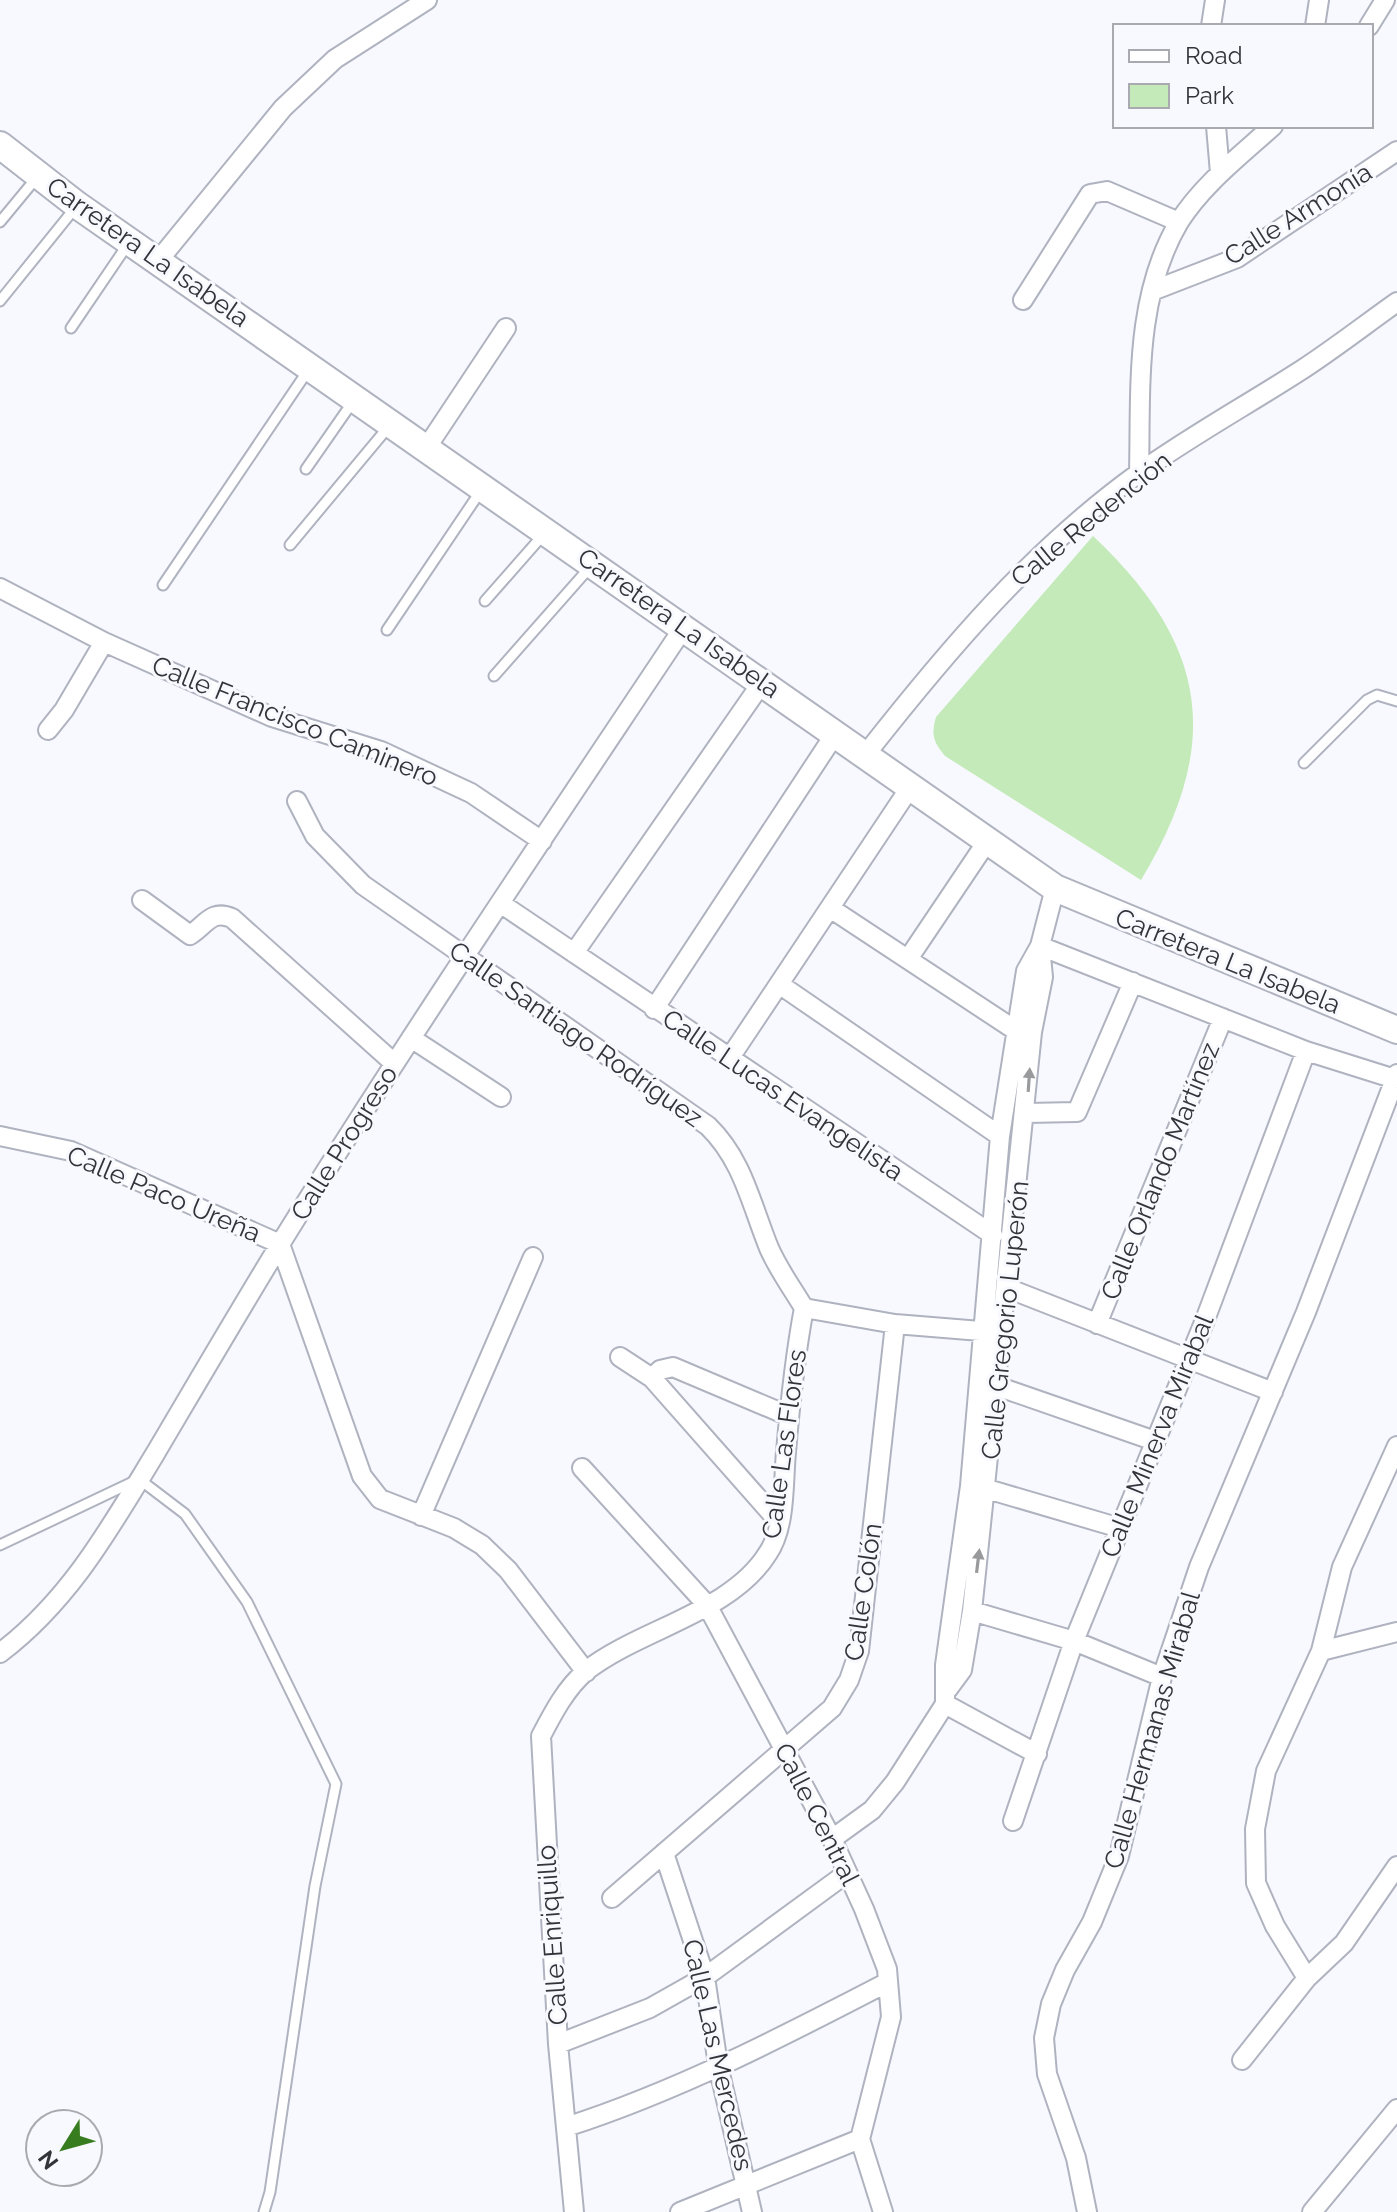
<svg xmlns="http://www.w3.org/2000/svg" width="1397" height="2212" font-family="Raleway,sans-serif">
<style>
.green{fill:#c3eab8}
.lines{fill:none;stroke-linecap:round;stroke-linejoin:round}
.service-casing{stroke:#afb3bf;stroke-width:13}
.minor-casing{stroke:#afb3bf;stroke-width:22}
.secondary-casing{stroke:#afb3bf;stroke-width:30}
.service{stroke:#fff;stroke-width:9}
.minor{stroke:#fff;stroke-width:18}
.secondary{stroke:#fff;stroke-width:26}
.oneway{fill:#999a9c}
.labels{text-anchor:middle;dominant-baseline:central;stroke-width:6;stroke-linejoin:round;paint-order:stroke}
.street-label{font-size:26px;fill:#333439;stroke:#f8f9ff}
</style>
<rect width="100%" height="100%" fill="#f8f9ff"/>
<path class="green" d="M1093,536C1209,645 1223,744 1141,880L945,756C933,742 931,734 936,717Z"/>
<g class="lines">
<g class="service-casing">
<path id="service" d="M0,222L38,176
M0,301L75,208
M71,328L128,244
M306,469L354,400
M290,545L390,425
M163,585L309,369
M485,601L543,535
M387,630L482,489
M494,676L591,566
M1304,763L1367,700L1377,695L1397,701
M0,1545L139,1479L185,1514L247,1602L336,1784L315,1886L270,2192L264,2212"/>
</g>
<g class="minor-casing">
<path id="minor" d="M1211,26L1215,0
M1315,26L1319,0
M1369,26L1385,0
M1216,126L1220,173
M158,261L283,108L335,59L427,0
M1152,291L1237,258L1397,151
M1023,300L1090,194L1107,191L1179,222
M427,447L506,328
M1139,473C1141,389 1134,298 1179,222C1202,185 1241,155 1273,126
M0,588L104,642L272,717L381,751L471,793L542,841
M48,730L64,710L104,642
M866,754C947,651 1032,550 1139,473C1192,435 1249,404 1303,369C1335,348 1366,324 1397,302
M297,801L315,836L363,885L708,1126C743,1160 751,1204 769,1248C778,1269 792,1288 804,1308
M142,900L190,935C206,925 211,909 232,918L394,1063
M500,903L993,1235
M830,908L1015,1030
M1040,946L1306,1051L1395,1079
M574,953L761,684
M908,959L988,840
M779,984L1000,1136
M654,1009L835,734
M411,1038L501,1097
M729,1059L911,786
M1026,1113L1077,1112L1133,982
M0,1136L71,1151L280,1244L362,1476L380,1499L454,1528L482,1545L508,1570L586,1672
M1007,1288L1273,1392
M804,1308L895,1324L993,1332
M1097,1324L1223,1018
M620,1357L652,1378L779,1522
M652,1378L660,1370L673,1367L789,1416
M988,1383L1155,1441
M582,1468L707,1605L832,1839L864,1909L887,1969L891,2017L860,2139L883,2212
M977,1486L1120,1528
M421,1516L533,1257
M972,1611L1074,1641L1162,1677
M1321,1651L1397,1632
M0,1653C70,1600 110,1528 155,1454C197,1383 239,1311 282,1241C411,1033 548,831 684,627
M948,1689L962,1670L972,1611L1032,1032L1043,977L1040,946
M945,1704L1037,1754
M1013,1821L1074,1641L1205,1320L1306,1051
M832,1839L872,1810L895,1782L945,1704V1665L970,1486L1000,1136L1026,971L1040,946L1055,888
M664,1853L705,1977L718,2065L752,2212
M612,1898L832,1708L849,1680L859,1651L895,1324
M1307,1978L1275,1926L1256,1883L1255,1829L1266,1771L1321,1651L1342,1567L1397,1446
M558,2044L650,2008L705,1977L847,1873
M1242,2060L1307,1978L1344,1943L1397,1866
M566,2127C678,2091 784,2036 888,1982
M574,2212L558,2044L541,1736C553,1713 566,1688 586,1671C639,1629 731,1613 768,1553C786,1526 783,1484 786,1452C790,1404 795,1356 804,1308
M680,2212L860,2139
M1087,2212L1076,2158L1047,2074L1044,2038L1051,2004L1065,1970L1092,1922L1119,1856L1162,1677L1199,1567L1306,1312L1397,1074
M1312,2212L1397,2109"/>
</g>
<g class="secondary-casing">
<path id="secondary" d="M0,145L77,205L1055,888L1397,1030"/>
</g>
<use href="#service" class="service"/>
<use href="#minor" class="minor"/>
<use href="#secondary" class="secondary"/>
</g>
<defs><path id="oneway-solid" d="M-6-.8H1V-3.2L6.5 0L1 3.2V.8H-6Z" transform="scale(2)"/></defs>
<g class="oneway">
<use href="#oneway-solid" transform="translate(1029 1080) rotate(-86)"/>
<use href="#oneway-solid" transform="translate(978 1561) rotate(-83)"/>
</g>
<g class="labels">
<g class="street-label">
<text transform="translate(1298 214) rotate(-32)">Calle Armonía</text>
<text transform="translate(148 252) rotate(35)">Carretera La Isabela</text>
<text transform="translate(1091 519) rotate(-39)">Calle Redención</text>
<text transform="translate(679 623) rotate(35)">Carretera La Isabela</text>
<text transform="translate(295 721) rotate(22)">Calle Francisco Caminero</text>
<text transform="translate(1228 961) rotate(22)">Carretera La Isabela</text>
<text transform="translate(576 1034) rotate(35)">Calle Santiago Rodríguez</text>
<text transform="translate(783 1095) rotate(34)">Calle Lucas Evangelista</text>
<text transform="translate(344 1143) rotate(-58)">Calle Progreso</text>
<text transform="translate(1160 1171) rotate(-68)">Calle Orlando Martínez</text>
<text transform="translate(164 1194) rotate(23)">Calle Paco Ureña</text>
<text transform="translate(1005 1320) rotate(-84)">Calle Gregorio Luperón</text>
<text transform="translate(1157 1436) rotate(-68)">Calle Minerva Mirabal</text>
<text transform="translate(784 1444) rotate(-82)">Calle Las Flores</text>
<text transform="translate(863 1592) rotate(-82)">Calle Colón</text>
<text transform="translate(1152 1730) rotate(-74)">Calle Hermanas Mirabal</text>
<text transform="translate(817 1814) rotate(63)">Calle Central</text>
<text transform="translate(552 1935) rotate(-94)">Calle Enriquillo</text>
<text transform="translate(718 2055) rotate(77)">Calle Las Mercedes</text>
</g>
</g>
<rect x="1113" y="24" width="260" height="104" fill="#f8f9ff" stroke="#a9aab0" stroke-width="2"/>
<rect x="1129" y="50" width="40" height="12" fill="#ffffff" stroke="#a9aab0" stroke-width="2"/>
<text x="1185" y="64" font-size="24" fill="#333439">Road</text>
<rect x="1129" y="84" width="40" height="24" fill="#c3eab8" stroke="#a9aab0" stroke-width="2"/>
<text x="1185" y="104" font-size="24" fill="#333439">Park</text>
<g transform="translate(64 2148) rotate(233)"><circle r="38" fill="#f8f9ff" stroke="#a9aab0" stroke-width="2"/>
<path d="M0-6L14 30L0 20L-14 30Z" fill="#377c1e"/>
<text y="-12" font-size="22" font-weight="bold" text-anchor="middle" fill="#333439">N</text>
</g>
</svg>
